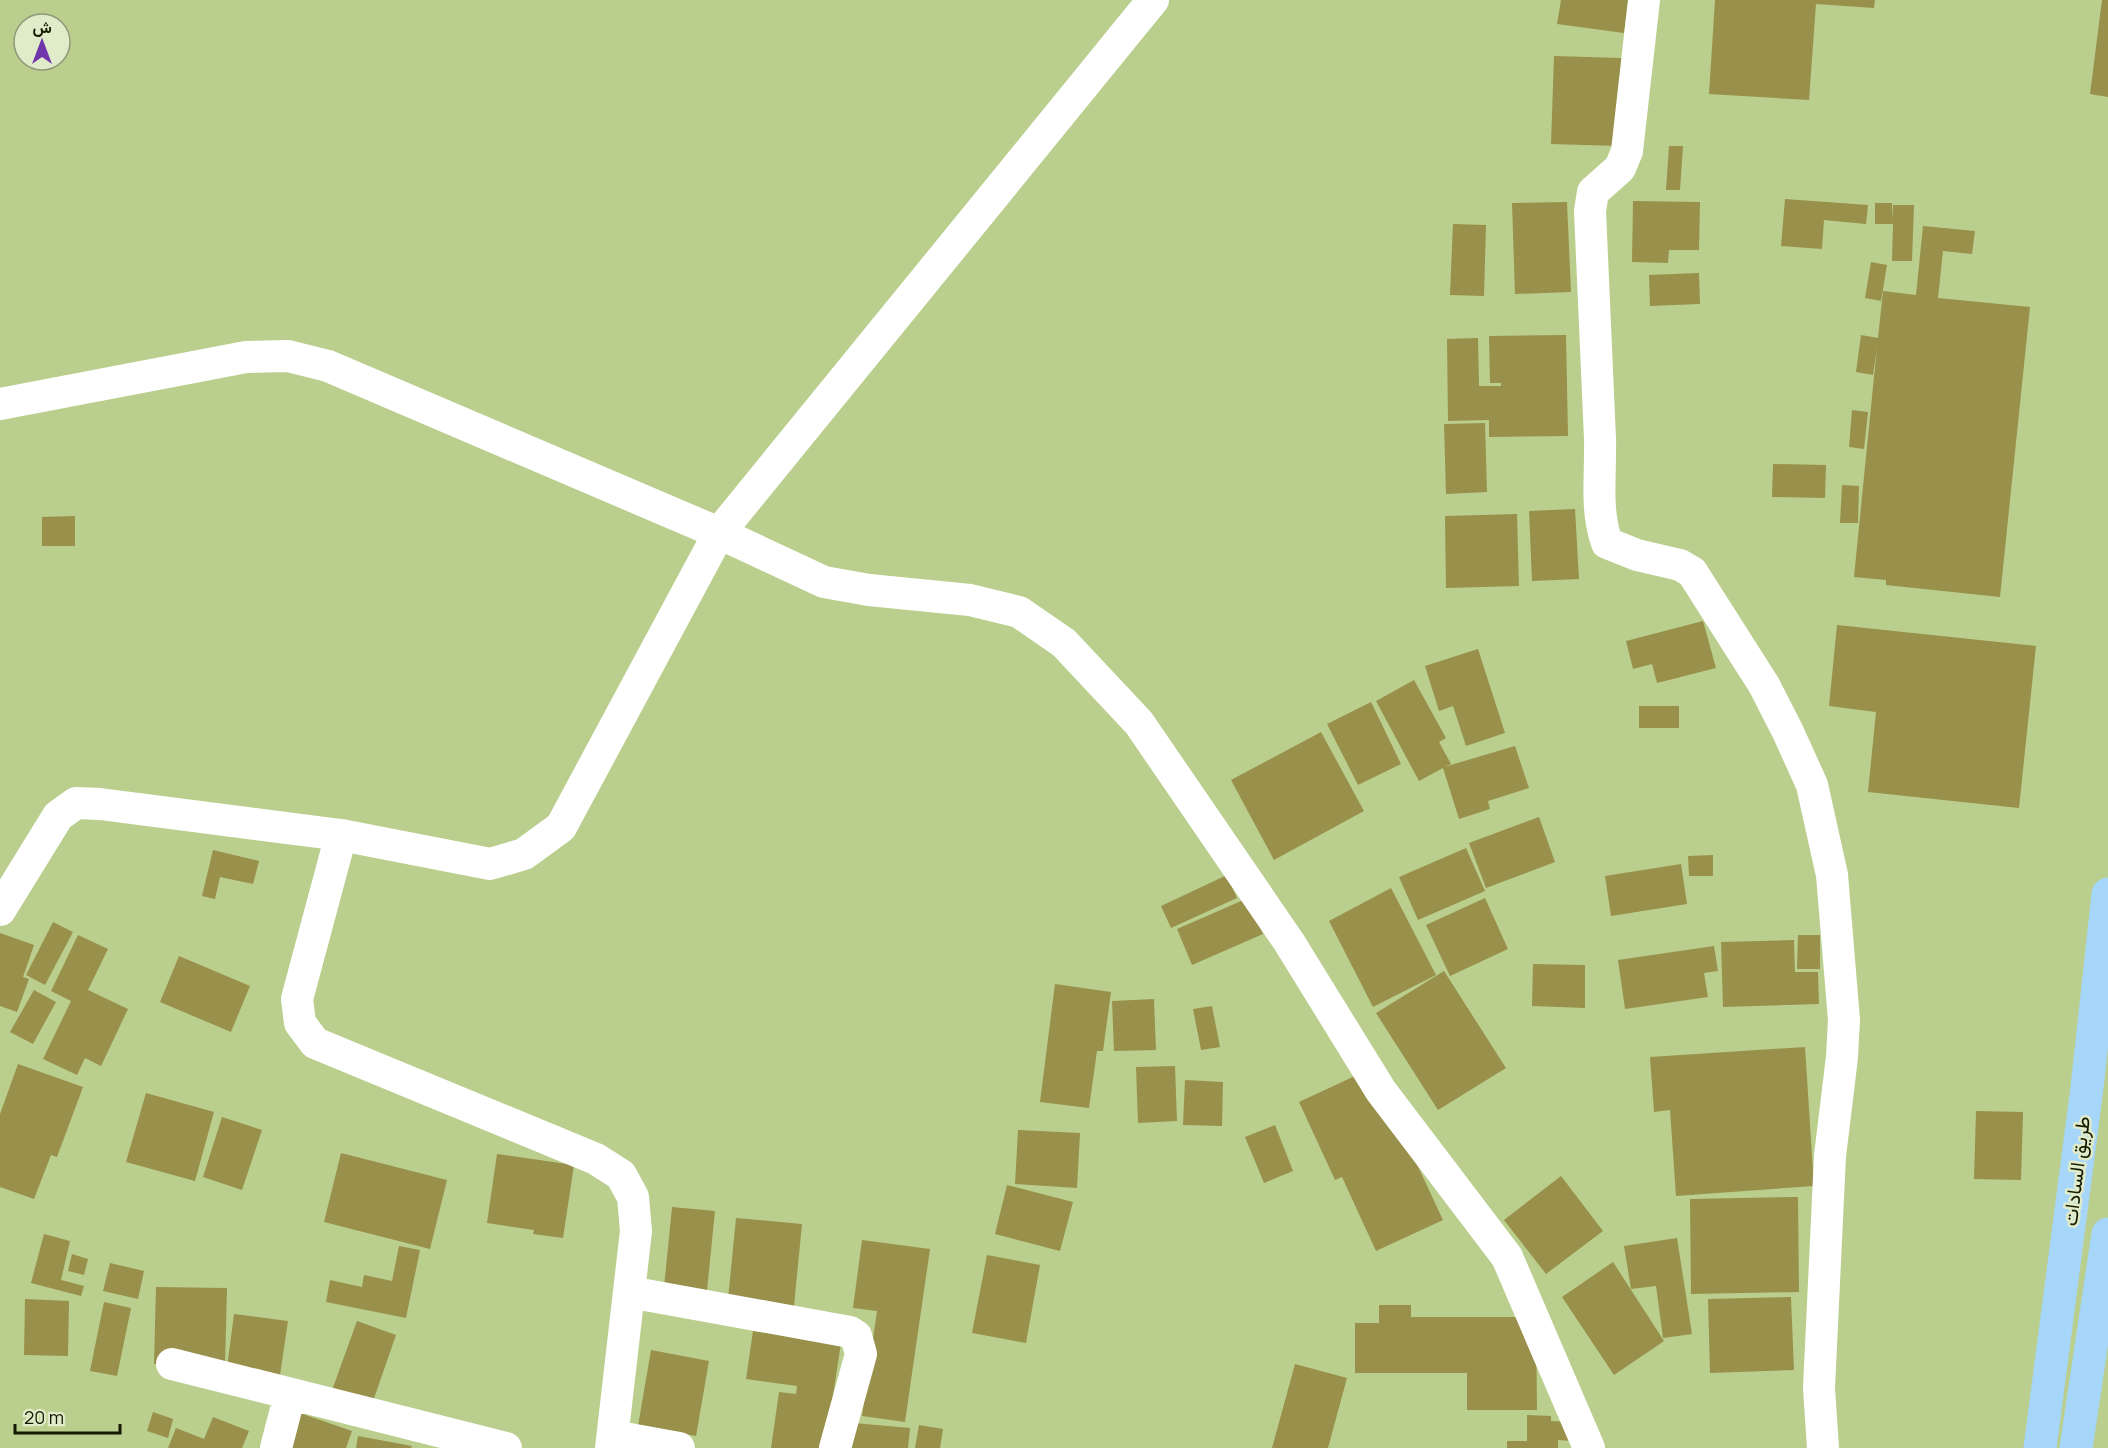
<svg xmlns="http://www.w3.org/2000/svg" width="2108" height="1448" font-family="Manrope,Vazirmatn,sans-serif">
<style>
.building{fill:#98904b}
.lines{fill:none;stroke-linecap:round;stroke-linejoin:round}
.street{stroke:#fff;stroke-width:32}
.primary{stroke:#a6d6f9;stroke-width:33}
.labels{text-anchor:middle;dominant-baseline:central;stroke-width:5;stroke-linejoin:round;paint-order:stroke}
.street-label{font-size:20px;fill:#141b02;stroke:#e0ebca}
</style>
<rect width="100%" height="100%" fill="#bacf8d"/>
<path class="building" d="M1561,0H1629L1624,33L1557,24Z
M1715,0H1875L1874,8L1816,4L1809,100L1709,94Z
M2102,0H2108V97L2090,94Z
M1554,56L1622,58L1619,146L1551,144Z
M1669,146H1683L1680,190H1666Z
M1785,199L1868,205L1866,224L1824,220L1822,249L1781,246Z
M1633,201L1700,202L1699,250H1669L1668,263L1632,262Z
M1567,202L1571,292L1515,294L1512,203Z
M1875,203H1892V220L1893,205H1914L1912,261H1892L1893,224H1875Z
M1453,224L1486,225L1484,296L1450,295Z
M1923,226L1975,231L1972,254L1943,251L1938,298L2030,307L2000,597L1886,585V580L1854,577L1877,347L1873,375L1856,372L1861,335L1878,338L1883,291L1916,295Z
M1871,262L1887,265L1881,301L1865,298Z
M1699,273L1700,304L1650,306L1649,275Z
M1566,335L1568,436L1489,437V420L1448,421L1447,339L1478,338L1479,386H1501V383H1490L1489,336Z
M1852,410L1868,412L1864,449L1849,447Z
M1485,423L1487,492L1446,494L1444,424Z
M1773,464L1826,465L1825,498L1772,497Z
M1842,485L1859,486L1858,523H1840Z
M1575,509L1579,579L1532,581L1529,511Z
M1517,514L1519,586L1446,588L1445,516Z
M75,516V546H42V517Z
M1703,621L1716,668L1657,683L1652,664L1633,669L1626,641Z
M1837,625L2036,646L2019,808L1868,792L1876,712L1829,706Z
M1478,649L1505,733L1466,746L1453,706L1439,711L1425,666Z
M1414,680L1446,738L1439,742L1451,764L1444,767L1515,746L1529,788L1488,801L1490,809L1459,819L1443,768L1419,781L1376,701Z
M1371,702L1401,764L1358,785L1327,724Z
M1639,706H1679V728H1639Z
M1321,732L1364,811L1274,860L1231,780Z
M1539,817L1555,862L1486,888L1469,843Z
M1466,848L1485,891L1418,920L1399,877Z
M213,850L259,861L253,884L220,877L215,899L202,896Z
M1713,855V876H1689L1688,856Z
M1681,864L1687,904L1611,916L1605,876Z
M1227,875L1237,898L1171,928L1161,906Z
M1391,888L1436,975L1373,1007L1329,921Z
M1248,898L1263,934L1192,965L1177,929Z
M1485,898L1508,949L1450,976L1426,925Z
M53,922L73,932L45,985L26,975Z
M0,933L34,945L23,977L29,979L17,1012L0,1006Z
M78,935L108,949L88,990L128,1009L101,1066L85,1058L77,1075L43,1059L71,1001L51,991Z
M1798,935H1820V969H1797Z
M1794,940L1795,972H1818L1819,1004L1723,1007L1721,942Z
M1714,946L1718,971L1704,973L1708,997L1625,1009L1618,960Z
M179,956L250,986L231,1032L160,1002Z
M1533,964L1585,965V1008L1532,1006Z
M1444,971L1506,1068L1438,1110L1376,1013Z
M1055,984L1111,992L1103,1051H1097L1089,1108L1040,1102Z
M34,990L56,1002L33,1044L10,1032Z
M1154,999L1156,1050L1114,1051L1112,1001Z
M1212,1006L1220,1047L1201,1050L1193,1009Z
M1805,1047L1814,1186L1676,1196L1670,1110L1654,1112L1650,1057Z
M18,1064L83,1087L57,1157L51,1155L34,1199L0,1187V1114Z
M1175,1066L1177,1121L1138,1123L1136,1067Z
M1372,1068L1443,1220L1376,1251L1342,1177L1335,1180L1299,1102Z
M1185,1080L1223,1082L1222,1126L1183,1125Z
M146,1093L214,1112L195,1181L126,1162Z
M1976,1111L2023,1112L2021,1180L1974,1179Z
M222,1117L262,1130L242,1190L203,1177Z
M1275,1125L1293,1171L1264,1183L1245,1137Z
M1018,1130L1080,1133L1077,1188L1015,1184Z
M341,1153L447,1180L430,1249L324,1222Z
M497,1154L574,1165L563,1238L533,1234L534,1230L487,1223Z
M1561,1176L1603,1231L1546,1274L1504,1220Z
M1007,1185L1073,1202L1060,1251L995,1234Z
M1798,1197L1799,1292L1691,1294L1690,1199Z
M672,1207L715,1211L707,1291L664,1287Z
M736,1218L802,1224L794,1306L728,1299Z
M44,1234L70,1241L61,1280L84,1286L81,1296L31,1283Z
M1677,1238L1692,1334L1663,1338L1656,1286L1631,1289L1624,1246Z
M862,1240L930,1249L905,1422L862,1416L877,1311L853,1308Z
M399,1246L420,1250L406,1318L326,1302L330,1280L362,1287L364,1275L392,1281Z
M72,1254L88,1259L84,1275L68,1271Z
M987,1255L1040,1265L1026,1343L972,1333Z
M1613,1262L1664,1341L1614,1375L1562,1297Z
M110,1263L144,1271L138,1299L103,1291Z
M156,1287L227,1288L225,1365L154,1364Z
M1791,1297L1794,1370L1710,1373L1708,1299Z
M25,1299L69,1301L68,1356L24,1355Z
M104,1302L131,1308L117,1376L90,1371Z
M1379,1305H1411V1317H1536L1537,1410H1467V1373H1355V1323H1379Z
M234,1314L288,1321L279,1382L226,1375Z
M357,1321L396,1335L371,1407L331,1393Z
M753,1331L841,1343L825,1448H771L779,1392L796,1394L797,1386L746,1379Z
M651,1350L709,1361L696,1436L638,1426Z
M1295,1364L1347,1378L1328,1448H1272Z
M153,1412L173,1419L168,1438L147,1431Z
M297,1412L352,1431L346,1448H285Z
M1527,1415L1551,1416V1421L1573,1422L1572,1441L1558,1440V1448H1507V1441H1527Z
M213,1417L249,1431L242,1448H168L176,1428L204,1439Z
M854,1423L910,1428L908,1448H852Z
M919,1425L943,1429L940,1448H915Z
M358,1436L412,1446L411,1448H356Z"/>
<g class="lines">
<path class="street" d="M1644,0L1627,151L1620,168L1593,192L1590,211C1593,287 1597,363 1600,439C1601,474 1595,510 1607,543L1637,555L1680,565L1692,572L1764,685L1788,732L1812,785L1832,875L1844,1020L1842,1057L1830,1156L1819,1388L1823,1448
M0,404L246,357L288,356L328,366L719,533L824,582L869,590L970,600L1019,612L1064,643L1139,723L1289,942L1381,1091L1507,1257L1589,1448
M341,835L297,999L300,1023L315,1043L596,1159L621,1175L633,1197L636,1231L611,1448
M0,910L58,816L76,803L100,804L341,835L490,864L524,854L561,827L719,533L1153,0
M629,1292L850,1332L856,1336L861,1354L835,1448
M172,1364L506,1448
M613,1436L679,1448
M276,1448L290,1394"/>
<path class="primary" d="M2040,1448L2087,1088L2108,894
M2076,1448L2108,1234"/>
</g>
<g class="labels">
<g class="street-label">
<text transform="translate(2076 1171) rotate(-83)">طريق السادات</text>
</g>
</g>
<g transform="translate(42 42)"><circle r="28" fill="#e0ebca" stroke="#8e987a" stroke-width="1.5"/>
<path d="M0-4.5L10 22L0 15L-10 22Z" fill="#7035ab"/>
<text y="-9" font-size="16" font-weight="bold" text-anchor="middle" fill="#141b02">ش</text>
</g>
<path d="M15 1424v9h105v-9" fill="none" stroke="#141b02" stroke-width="3"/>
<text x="24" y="1424" font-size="18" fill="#141b02" stroke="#e0ebca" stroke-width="4.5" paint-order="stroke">20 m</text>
</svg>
